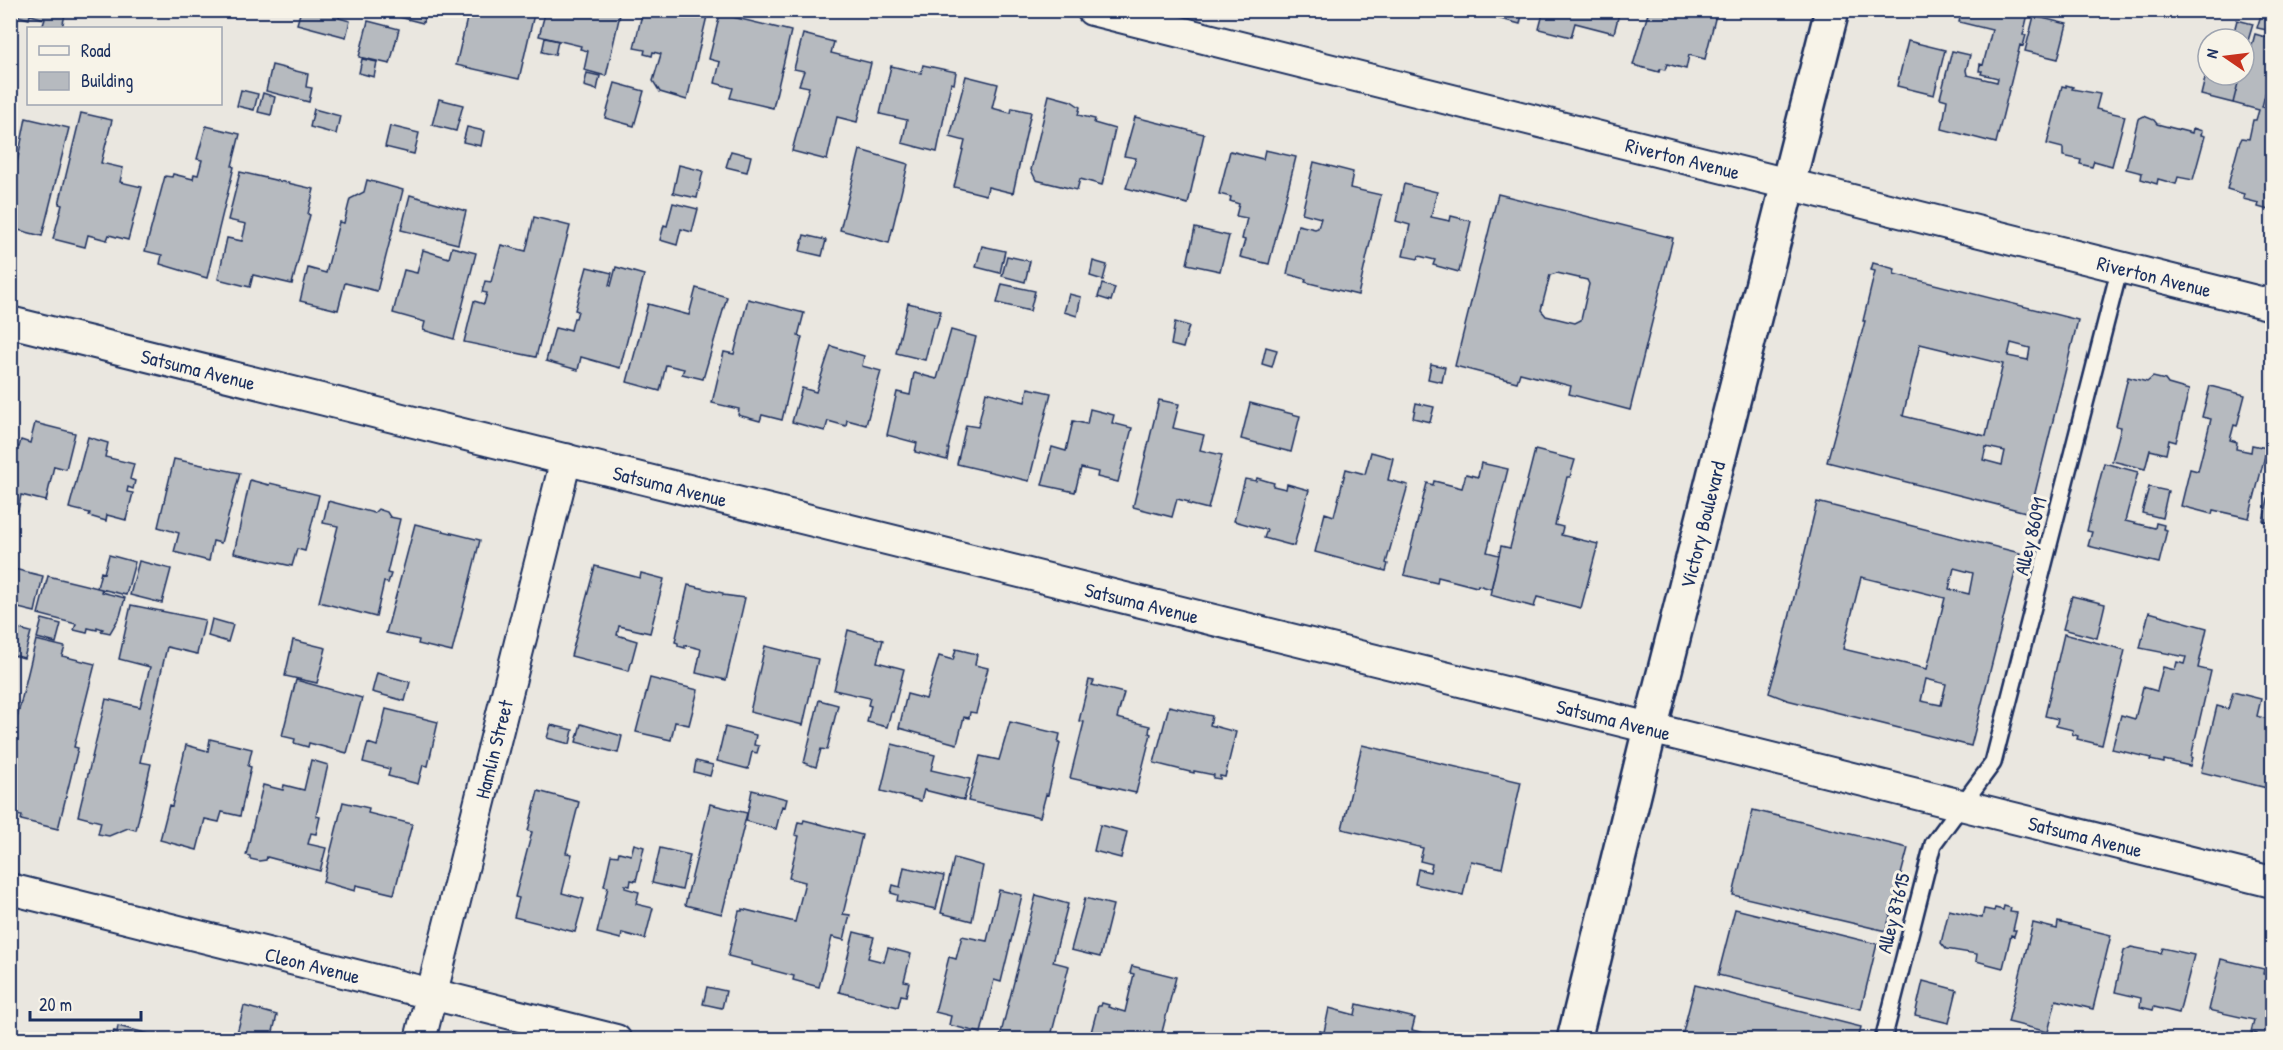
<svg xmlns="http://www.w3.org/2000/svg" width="2283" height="1050" font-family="'Patrick Hand',sans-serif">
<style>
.building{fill:#b6babf;stroke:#1b2f5e;stroke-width:1.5;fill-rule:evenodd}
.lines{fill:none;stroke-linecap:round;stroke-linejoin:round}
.service-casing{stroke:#1b2f5e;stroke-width:20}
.minor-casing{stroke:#1b2f5e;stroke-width:34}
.secondary-casing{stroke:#1b2f5e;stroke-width:38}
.service{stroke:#f7f3e8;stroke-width:15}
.minor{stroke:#f7f3e8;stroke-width:30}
.secondary{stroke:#f7f3e8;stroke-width:33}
.labels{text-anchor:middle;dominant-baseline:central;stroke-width:6;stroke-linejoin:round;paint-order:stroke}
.street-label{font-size:20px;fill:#1b2f5e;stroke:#f7f3e8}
</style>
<rect width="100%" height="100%" fill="#eae7e0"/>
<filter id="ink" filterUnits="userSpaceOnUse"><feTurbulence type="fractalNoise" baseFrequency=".0167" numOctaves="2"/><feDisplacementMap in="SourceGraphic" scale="12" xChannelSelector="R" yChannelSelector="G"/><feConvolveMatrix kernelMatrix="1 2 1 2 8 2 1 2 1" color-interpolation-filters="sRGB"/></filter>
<g filter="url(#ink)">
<path class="building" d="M19,10H66L62,28H42L45,19L30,15L29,19L18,16Z
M301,10H341L339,18L350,21L346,37L297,24Z
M401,10H426L423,23L399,17Z
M469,10H535L519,79L456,65Z
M546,10H621L606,76L584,70L588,51L580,49L581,46L539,36Z
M643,10H701L708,12L687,100L660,92L653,81L661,54L653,52L652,56L644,54L645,50L634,48Z
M1467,10H1523L1520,24Z
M1544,10H1620L1614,33L1575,23L1571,37L1539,29Z
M1649,10L1717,11L1705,59L1689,55L1686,69L1667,64L1665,70L1660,69L1659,72L1633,65Z
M1962,10H2029L2023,35H2026L2023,46L2020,45L1996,143L1942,129L1947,100L1940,98L1952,51L1970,55L1966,70L1967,75L1997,82L1998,78L1981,74L1982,71H1979L1980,64L1983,65L1992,30L1959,22Z
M720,14L791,31L773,108L730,98L733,88L715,83L720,62L709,59Z
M2261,15L2272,18V31L2257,28Z
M2034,16L2067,24L2058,59L2025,51Z
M2237,20L2253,24L2244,54V39H2232Z
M368,21L399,29L390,64L359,57Z
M803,34L834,42L831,53L871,63L857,122L837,117L827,160L792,151L809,87L799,85L804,71L794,69Z
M2255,34L2272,39V66L2262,107L2272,109V211L2258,207L2259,203L2243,199L2244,194L2227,189L2239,144L2242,138L2249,139L2253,120H2256L2259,110L2233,103L2240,75H2244V67L2246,68Z
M545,38L558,41L555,55L542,52Z
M1908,41L1945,50L1934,95L1897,86Z
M362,59L377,62L374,77L359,73Z
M272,65L308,74L306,87L312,88L309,102L266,91Z
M923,65L956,72L954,84L951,83L937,152L902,143L907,120L880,114L891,66L921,73Z
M2208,66V75H2240L2233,103L2201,95Z
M587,73L600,76L597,90L584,86Z
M966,76L998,84L992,108L1011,113L1012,108L1031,112L1013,193L988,187L986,195L954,187L965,141L950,137Z
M615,83L644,91L634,126L605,118Z
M2066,85L2073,87L2072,89L2100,94L2096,109L2125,116L2112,166L2094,161L2092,167L2080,164L2081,160L2063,156V148L2047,144L2062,86L2066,87Z
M241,90L258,94L254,110L237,106Z
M263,93L275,97L271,115L258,112Z
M1049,95L1071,101L1080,107L1078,115L1095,119L1094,123L1115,129L1102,185L1080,179L1077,190L1036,180L1031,170Z
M439,99L463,105L456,131L432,125Z
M314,109L340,116L336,134L310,127Z
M81,113L112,120L101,163L123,168L120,182L142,187L128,240L109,235L107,240L88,235L85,247L53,239L62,205L59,204Z
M2144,116L2154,120L2157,124L2192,133L2193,128L2202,131L2201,135L2205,136L2193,180L2178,177L2176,184L2158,179L2157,184L2141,179L2142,173L2126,169L2138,119Z
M1135,117L1204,134L1188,204L1126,188L1136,158L1124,156Z
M26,118L69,128L42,236L10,228V171L15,173Z
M206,126L240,134L232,166L234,167L207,278L160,264L162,255L145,251L165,176L172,177L173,174L193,179L194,174L198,175L202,160L197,159Z
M390,126L419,133L414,154L385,147Z
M467,127L484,131L481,146L463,142Z
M860,150L908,164L889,243L840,230Z
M1265,150L1296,157L1269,264L1240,257L1245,240L1242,239L1247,218L1236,216L1239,204L1230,201L1231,197L1219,194L1230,151L1263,159Z
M731,151L751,156L747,172L726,167Z
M1314,162L1353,172L1350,188L1381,195L1358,295L1305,282L1306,279L1287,274L1298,225L1315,229L1318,228L1321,218L1302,213Z
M679,165L703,171L697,198L673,193Z
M240,172L314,189L308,214L310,215L292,284L253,275L250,287L218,279L227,238L242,241L246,224L228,220Z
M367,180L403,190L377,291L345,283L338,310L300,301L308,268L326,273L339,222L344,223L350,199L364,192Z
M1404,184L1437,192L1431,217L1450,221L1451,216L1471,221L1459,272L1433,265L1435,260L1419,256L1418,259L1403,256L1410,225L1396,221Z
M1498,194L1673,238L1630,410L1569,394L1571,386L1520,373L1517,382L1455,366ZM1557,273L1587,280L1589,284L1581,320L1575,323L1546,316L1541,310L1550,275Z
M410,195L466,211L458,244L401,230Z
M673,203L698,209L692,232L681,229L677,245L660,240L664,225L667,226Z
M534,217L570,226L536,357L464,342L474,301L484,304L487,293L482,292L485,281L491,282L501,245L526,251Z
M1195,228L1229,236L1220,271L1187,264Z
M804,235L826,240L822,256L800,251Z
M982,246L1005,251L1000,273L976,267Z
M452,247L476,253L454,339L423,330L425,322L393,313L404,270L417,273L423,250L449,258Z
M1007,256L1030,261L1025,282L1002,276Z
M1093,261L1107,265L1103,280L1090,276Z
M1873,263L1895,269L1894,274L2078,320L2030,513L1827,462L1865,321H1863L1875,271L1871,270ZM2011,343L2030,348L2028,360L2008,356ZM1920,344L2003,364L1986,436L1903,416ZM1986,447L2005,451L2002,465L1983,460Z
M587,267L612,273L609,285L611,286L616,267L644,275L620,368L581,357L578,370L546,361L555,328L564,330V328L571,330L574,318H576L578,311L575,310Z
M1002,284L1035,291L1030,311L997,303Z
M1102,284L1115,288L1111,301L1098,297Z
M696,288L727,297L703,379L682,374L684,369L666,365L660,391L627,382L648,304L689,315Z
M1069,294L1081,297L1077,316L1064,312Z
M748,299L804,313L798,336L802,337L782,420L762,415L760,421L738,415L739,409L712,403L724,352L734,354Z
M908,303L941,311L936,328H933L925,360L896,353Z
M1175,322L1189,326L1183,348L1171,345Z
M951,330L976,337L948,449H949L947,460L915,452L917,443L887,435L897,392L910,395L914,373L937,379Z
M831,346L864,356L862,366L881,371L866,425L847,420L846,426L828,421L825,431L792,422L802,388L816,392Z
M1266,347L1277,350L1272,367L1262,364Z
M1431,364L1445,367L1442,382L1428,379Z
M2128,377L2147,382L2153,377L2165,380L2168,384L2189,390L2176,442L2169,440L2166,454L2150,450L2145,469L2112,461L2121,427L2116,426Z
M2210,386L2245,395L2237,426L2234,425L2230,440L2237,442L2236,449L2251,452L2252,445L2267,448L2249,518L2213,510L2212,514L2181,506L2190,469L2198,471L2211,419L2202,417Z
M1028,388L1051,393L1029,481L957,464L966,425L978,427L986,392L1025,402Z
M1159,400L1179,404L1173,428L1204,435L1200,450L1222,455L1208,509L1188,504L1189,502L1177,499L1172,517L1133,507Z
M1250,403L1300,416L1291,452L1241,439Z
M1416,403L1434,407L1430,422L1413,418Z
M1090,409L1114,415L1112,423L1132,428L1118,482L1097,477L1098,472L1081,468L1075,492L1042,485L1052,447L1066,451L1073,421L1087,424Z
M35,423L75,433L66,469L54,466L46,501L21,495L18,511L10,510V445L19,447L21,440L30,443Z
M88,437L108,443L105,457L134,464L130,479L135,481L133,489L128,487L127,492L133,493L126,520L107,515L106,521L89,516L90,513L69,508Z
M1535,450L1575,460L1570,477H1567L1555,525L1563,527L1561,535L1598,544L1581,608L1537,597L1534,607L1490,595L1501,546L1510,548Z
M1371,452L1393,458L1388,480L1408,485L1386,563L1388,564L1386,571L1315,552L1325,513L1334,516L1346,469L1365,474Z
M174,459L240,473L221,543L213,541L209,561L174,552L179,533L158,527Z
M1481,463L1508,469L1487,552L1499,555L1491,589L1478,585L1477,587L1438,577L1437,583L1404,575L1427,483L1433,485L1434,481L1462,488L1466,474L1478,477Z
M2104,463L2138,472L2125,521L2155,528L2156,523L2164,525L2163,529L2167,530L2159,563L2088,546L2092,532L2087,531Z
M1257,478L1274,483L1273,486L1286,489L1287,484L1309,490L1294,546L1264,538L1267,530L1234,521L1245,479L1256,481Z
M250,480L269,485L270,483L319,495L305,551L297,549L292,566L234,553Z
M2272,481V524L2263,521Z
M2149,487L2168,491L2162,518L2142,513Z
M328,501L374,513L378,509L387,512L390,517L400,519L387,573L391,574L388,583L384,582L376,617L319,602L338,526L323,523Z
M1817,502L2020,553L1971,746L1787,700L1769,693L1783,643ZM1954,568L1973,573L1969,594L1949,589ZM1861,577L1945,598L1927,669L1843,649ZM1926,679L1946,684L1941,705L1921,701Z
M415,524L480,540L452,652L418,644L419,640L386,633Z
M109,555L135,562L126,595L97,588L101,572L104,573Z
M139,561L171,569L162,603L130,595Z
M595,566L640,578L641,573L664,579L650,633L619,626L617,635L637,641L629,671L571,656Z
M10,568L43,576L35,612L10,606Z
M48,576L102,589L101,592L125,598L120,616L110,633L101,631L103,629L97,627V630L88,628L87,633L74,630L76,624L38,614Z
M688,585L723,593V595L745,598L726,680L696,673L701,649L685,645V648L678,646V643L675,642Z
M2072,596L2105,604L2097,638L2063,629Z
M131,605L205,620L197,654L167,647L140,762L151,764L136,830L128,828L109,836L98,834L101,822L78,816L106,699L140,707L150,667L119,659Z
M2149,612L2207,628L2198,668L2211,671L2191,757H2192L2190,766L2164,760V763L2150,760L2151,758L2112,749L2121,715L2135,719L2143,687L2157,691L2163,667L2175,670L2177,662L2184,664L2186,657L2140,648Z
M42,619L61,624L56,643L37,638Z
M212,619L233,625L228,642L208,636Z
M19,629L31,632L24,658L13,655Z
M848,630L883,640L877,662L904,669L893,712H891L887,727L867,722L871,706L868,705L870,698L834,690Z
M2064,634L2125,650L2102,745L2077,739L2078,736L2072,734L2073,730L2056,726L2058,719L2045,716Z
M36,640L65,647L62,656L95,664L74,747L78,748L58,829L21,820L22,816L10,814V747Z
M293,640L326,648L317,683L285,676Z
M765,646L818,659L803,725L750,712Z
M956,649L977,654L975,665L988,668L976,713L970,712L969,718L964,717L957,744L899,728L907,694L926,699L939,656L953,660Z
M2272,665V682L2268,681Z
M377,673L410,682L405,701L372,692Z
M650,678L698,690L689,725L675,722L671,740L636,732Z
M296,680L362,698L347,753L309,743L308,747L294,743L295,739L282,736Z
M1089,680L1094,681L1092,685L1124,693L1117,718L1150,726L1149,733L1151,734L1136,793L1070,778L1084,722L1079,721Z
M2233,692L2261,699L2257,716L2272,720V764L2267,788L2201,772L2217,706L2228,709Z
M819,700L838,705L827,750L821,749L816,767L804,763Z
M1169,706L1212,716L1210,725L1236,732L1225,777L1220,776V779L1213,778L1214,775L1194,771V773L1154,763Z
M386,709L438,722L428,766L423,765L418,784L388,776L390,769L363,762L368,743L377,746Z
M1010,722L1060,734L1058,743H1060L1048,795L1046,794L1040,817L968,801L980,756L999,760Z
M581,724L622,736L618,753L576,742Z
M551,725L573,730L570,744L547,738Z
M725,727L756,735L754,745L759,746L757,753L752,752L748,769L717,761Z
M210,739L252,749L248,766L251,767L240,816L222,812L219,822L205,819L197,850L160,840L169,805L172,806L186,745L208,751Z
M892,744L935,755L931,770L970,779L964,800L924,790L921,801L881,791Z
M1362,745L1521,782L1502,868L1471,861L1463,895L1415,884L1418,869L1430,872L1432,864L1420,861L1423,848L1342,829Z
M311,760L328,765L316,816L320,817L316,834L311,833L308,844L326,848L320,871L267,857L266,860L259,861L250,859V856L246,855L263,785L283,790L284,785L304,790Z
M696,761L713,765L710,776L694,772Z
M752,790L787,799L785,807L782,806L776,829L746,821Z
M538,791L579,802L566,853L572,854L562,893L584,899L575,932L514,917L519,898L515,897L532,832L528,831Z
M343,802L369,808L368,813L412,824L394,894L356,885L355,891L323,882Z
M710,804L747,813L722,914L685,905Z
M1753,810L1908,848L1886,931L1733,895Z
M804,820L862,835L843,914L850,915L844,940L832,937L819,987L793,980L794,976L752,965V962L728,956L739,911H742V909L795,922L805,882L789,878L799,836L795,835L798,822L803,823Z
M1100,825L1127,832L1121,858L1094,851Z
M634,844L644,847L636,881L631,880L630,886L625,885V888L639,892L636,904L653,908L645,939L622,933L621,939L597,933L608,887L604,886L611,855L618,856L619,852L631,855Z
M660,848L690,855L682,890L652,883Z
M954,858L983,866L972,921L941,913Z
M904,867L944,876L936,909L897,901L898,895L891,893L893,885L900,887Z
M999,890L1022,895L1001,982L994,980L981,1033L949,1025L951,1016L935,1012L949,957L956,959L962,936L987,941Z
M1036,895L1068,904L1053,962L1069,966L1050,1040H1009L1000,1037Z
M1085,898L1113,905L1100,957L1071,950Z
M2004,906L2011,908L2010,912L2017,913L2013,930H2016L2014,936L2011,935L2003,968L1976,961L1977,954L1946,949L1941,943L1949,910L1982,918L1984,909L1994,911L1995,908L2003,910Z
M1735,909L1877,944L1861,1009L1718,975Z
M2058,922L2111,935L2093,1009L2056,1000L2048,1032L2008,1022L2033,923L2057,929Z
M854,932L874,937L868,958L884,962L888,948L911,954L904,981L909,982L906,996L901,995L898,1007L839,992Z
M2131,947L2161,953L2163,948L2194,955L2179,1013L2154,1007L2153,1010L2140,1007L2141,998L2115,992L2124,951Z
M2221,959L2264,969L2263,974L2272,976V1036L2268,1035L2267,1040L2256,1037L2257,1034L2251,1032L2254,1020L2209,1010Z
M1132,966L1176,977L1160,1040H1089L1098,1006H1101L1102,1003L1109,1005L1108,1007L1125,1012L1134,974L1130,973Z
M1923,981L1957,990L1949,1023L1915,1015Z
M1695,985L1861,1027L1858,1040H1681Z
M707,987L726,991L722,1008L703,1004Z
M1357,1004L1415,1018L1412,1030L1437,1036L1436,1040H1321L1320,1031L1324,1032L1329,1008L1355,1015Z
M244,1006L277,1015L271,1040H218L220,1033L236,1037Z
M118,1026L165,1038L164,1040H111L114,1031L117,1032Z"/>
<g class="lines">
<g class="service-casing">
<path id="service" d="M1883,1040L1933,844L1993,763L2120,267"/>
</g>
<g class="minor-casing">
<g id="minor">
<path id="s1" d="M1092,10L2272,305"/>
<path id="s2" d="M10,322L2272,882"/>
<path id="s3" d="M10,889L616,1040"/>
<path id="s4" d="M420,1040L566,459"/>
</g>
</g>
<g class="secondary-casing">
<g id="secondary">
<path id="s5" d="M1574,1040L1650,729L1832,10"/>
</g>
</g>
<use href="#service" class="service"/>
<use href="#minor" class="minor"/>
<use href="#secondary" class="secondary"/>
</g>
</g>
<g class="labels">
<g class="street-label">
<text stroke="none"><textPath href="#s1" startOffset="609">Riverton Avenue</textPath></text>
<text stroke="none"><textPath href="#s1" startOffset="1095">Riverton Avenue</textPath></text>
<text stroke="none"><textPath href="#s2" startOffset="194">Satsuma Avenue</textPath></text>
<text stroke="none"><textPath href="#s2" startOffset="680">Satsuma Avenue</textPath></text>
<text stroke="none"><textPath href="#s5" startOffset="531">Victory Boulevard</textPath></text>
<text transform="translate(2030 536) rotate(-76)">Alley 86091</text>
<text stroke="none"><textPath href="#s2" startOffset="1166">Satsuma Avenue</textPath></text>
<text stroke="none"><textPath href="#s2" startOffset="1652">Satsuma Avenue</textPath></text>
<text stroke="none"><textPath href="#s4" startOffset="300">Hamlin Street</textPath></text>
<text stroke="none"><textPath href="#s2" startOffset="2138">Satsuma Avenue</textPath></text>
<text transform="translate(1893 913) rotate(-76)">Alley 87615</text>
<text stroke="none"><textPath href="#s3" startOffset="312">Cleon Avenue</textPath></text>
</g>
</g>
<rect width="2283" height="1050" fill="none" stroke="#f7f3e8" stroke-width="36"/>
<rect x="18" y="18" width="2247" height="1014" fill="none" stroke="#1b2f5e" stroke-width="2" filter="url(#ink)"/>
<rect x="27" y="27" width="195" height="78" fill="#f7f3e8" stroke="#9fa5b1" stroke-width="1.5"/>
<rect x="39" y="46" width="30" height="9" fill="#f7f3e8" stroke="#9fa5b1" stroke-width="1.5"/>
<text x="81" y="57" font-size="18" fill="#1b2f5e">Road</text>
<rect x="39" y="72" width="30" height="18" fill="#b6babf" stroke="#9fa5b1" stroke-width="1.5"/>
<text x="81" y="87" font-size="18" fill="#1b2f5e">Building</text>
<g transform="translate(2226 57) rotate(284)"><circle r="28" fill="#f7f3e8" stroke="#9fa5b1" stroke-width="1.5"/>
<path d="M0-4.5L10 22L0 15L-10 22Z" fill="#c8321e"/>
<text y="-9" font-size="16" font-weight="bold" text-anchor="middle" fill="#1b2f5e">N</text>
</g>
<path d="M30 1011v9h111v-9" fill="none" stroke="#1b2f5e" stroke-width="3"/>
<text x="39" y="1011" font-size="18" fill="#1b2f5e" stroke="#f7f3e8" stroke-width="4.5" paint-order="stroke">20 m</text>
</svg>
